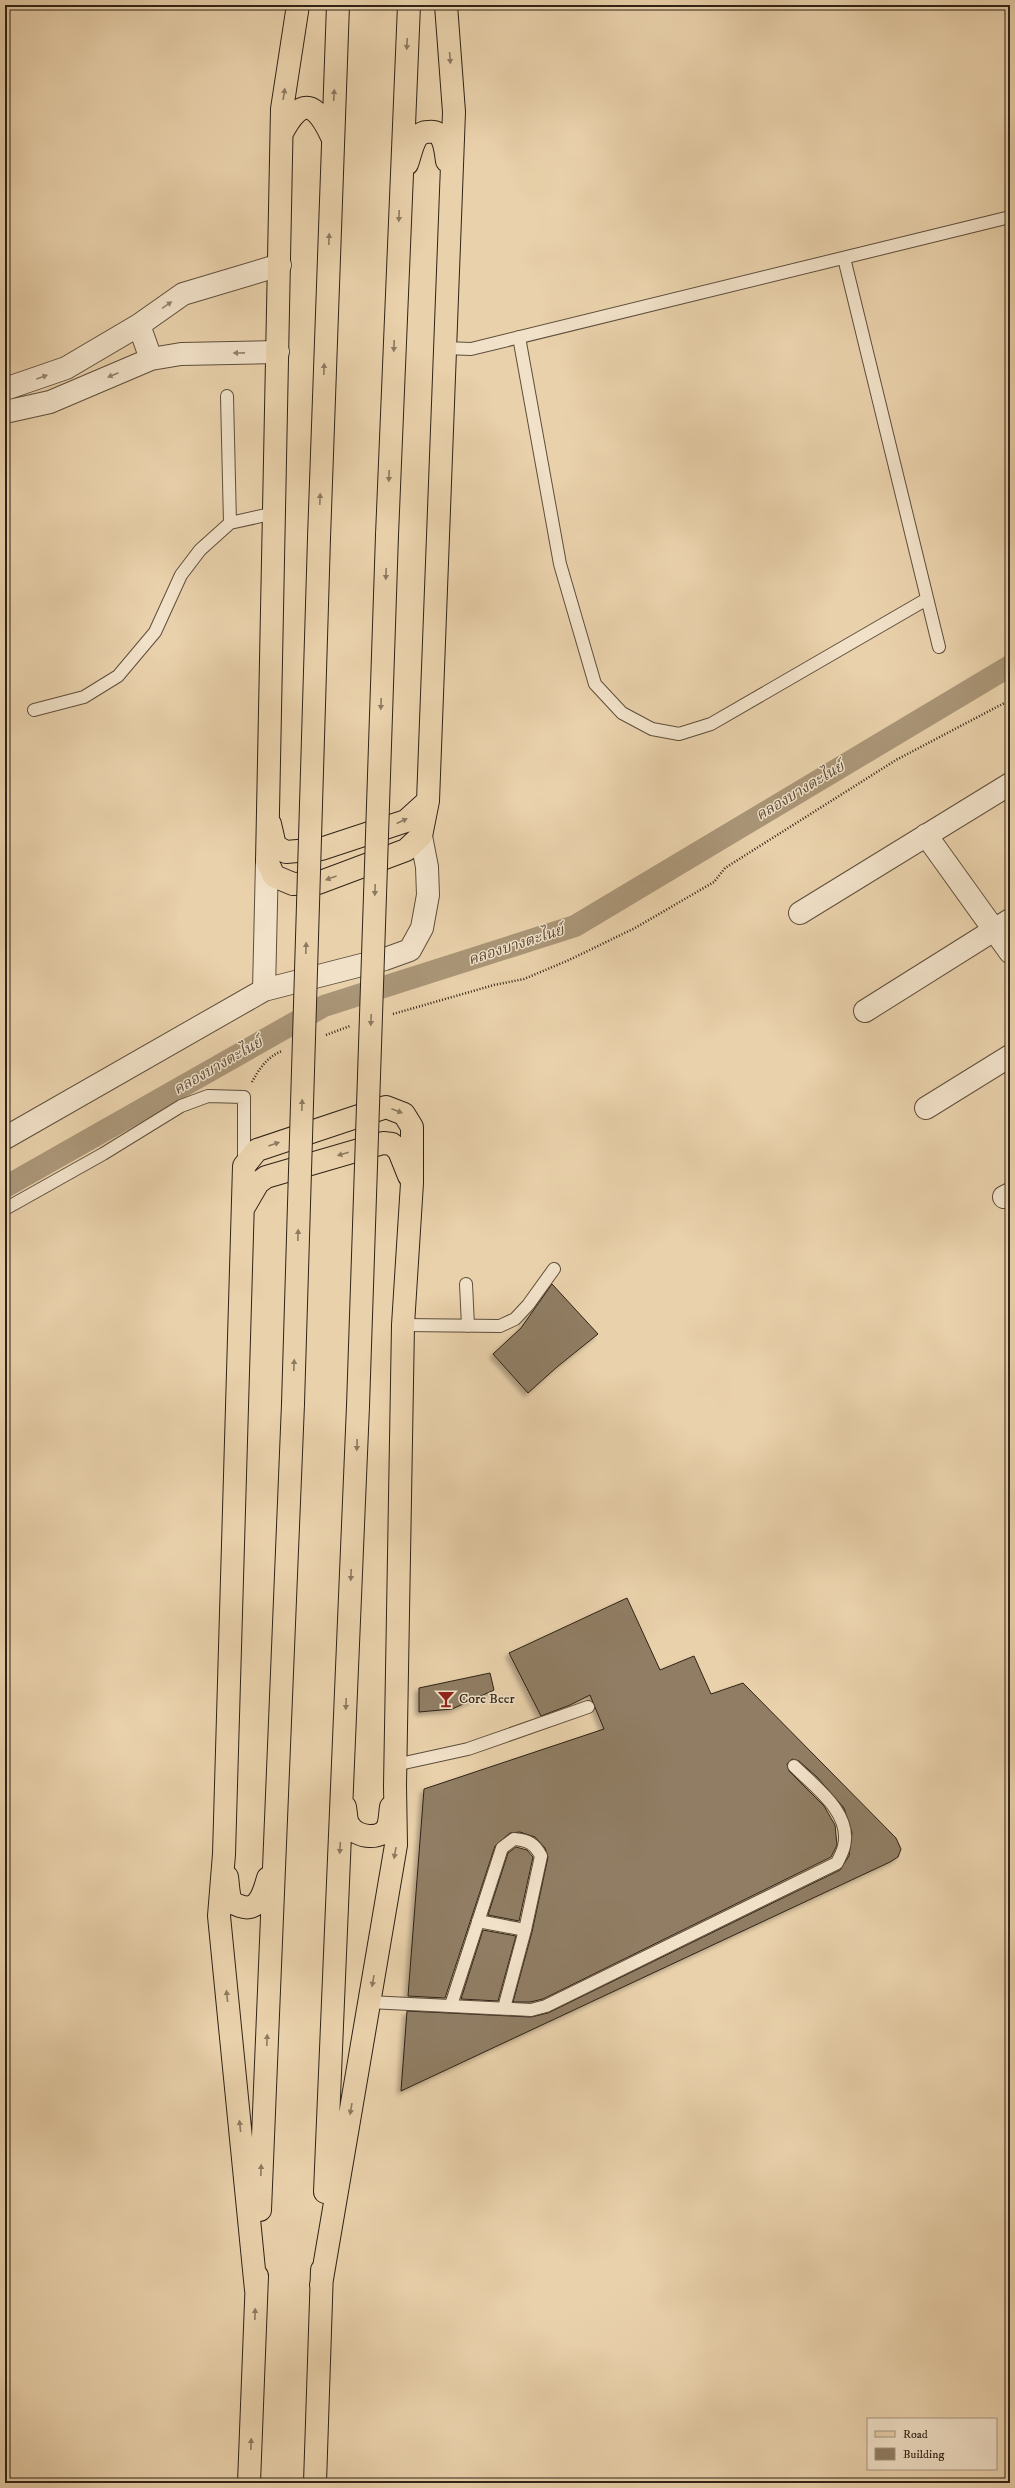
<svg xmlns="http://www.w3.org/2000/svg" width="1015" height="2488" font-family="'IM FELL DW Pica','Noto Serif Thai',serif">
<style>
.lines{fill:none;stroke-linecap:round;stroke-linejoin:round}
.canal{stroke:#aa9678;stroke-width:22}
.building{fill:#907d63;stroke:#302316;filter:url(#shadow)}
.lane-casing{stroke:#5e4e3b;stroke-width:14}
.street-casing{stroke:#5e4e3b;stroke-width:24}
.primary-casing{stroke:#302316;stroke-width:24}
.path{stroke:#302316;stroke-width:2.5;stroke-dasharray:1 2;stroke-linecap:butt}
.lane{stroke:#f1e1c8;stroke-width:12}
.street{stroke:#f1e1c8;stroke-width:22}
.primary{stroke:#e9d1ab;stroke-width:22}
.primary-bridge-casing{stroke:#302316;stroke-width:24;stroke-linecap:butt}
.primary-bridge{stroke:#e9d1ab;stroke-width:22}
.oneway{fill:#8c7a60}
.oneway2{fill:#90826f}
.labels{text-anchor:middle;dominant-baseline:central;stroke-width:3;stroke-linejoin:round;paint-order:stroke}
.poi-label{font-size:14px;fill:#302316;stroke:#f1e1c8;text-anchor:start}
.water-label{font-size:15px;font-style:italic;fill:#5b4b38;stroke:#f1e1c8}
</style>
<defs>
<filter id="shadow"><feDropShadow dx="-3.5" dy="3.5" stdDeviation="2" flood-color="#0004"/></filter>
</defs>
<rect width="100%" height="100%" fill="#e9d1ab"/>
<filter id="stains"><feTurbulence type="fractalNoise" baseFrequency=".005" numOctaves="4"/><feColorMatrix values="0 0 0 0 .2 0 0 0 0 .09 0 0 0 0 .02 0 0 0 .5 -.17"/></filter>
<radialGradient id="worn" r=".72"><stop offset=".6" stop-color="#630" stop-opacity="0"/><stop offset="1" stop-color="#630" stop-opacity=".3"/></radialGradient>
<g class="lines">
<path class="canal" d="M5,1187L324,1006L575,926L1010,666"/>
</g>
<path class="building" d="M552,1284L598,1334L557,1367L528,1393L493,1354L521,1328Z
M627,1598L660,1670L694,1656L711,1694L743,1683L896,1838L901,1849L898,1857L890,1862L401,2091L407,2011L531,2017L548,2013L840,1870L849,1856L852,1833L844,1808L817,1777L799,1761L792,1759L787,1764L789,1771L824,1806L835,1825L837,1845L831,1857L543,1999L530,2002H513L532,1932L548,1857L545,1848L535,1837L520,1832L510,1833L495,1846L445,1998L408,1996L424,1789L604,1729L590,1695L570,1705L541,1716L509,1653Z
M490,1673L494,1690L452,1709L419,1712V1688Z
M516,1847L527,1850L533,1857L519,1921L488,1915L508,1853Z
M483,1930L516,1936L498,2001L461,1999Z"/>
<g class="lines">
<g class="lane-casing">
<path id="lane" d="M844,258L939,647
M519,337L560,564L595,684L622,713L652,729L679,734L711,724L927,599
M444,348L471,349L1010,217
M227,396L230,523
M34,710L84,697L118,676L155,632L181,575L200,550L230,523L275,513
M5,1209L103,1154L181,1106L208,1096L244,1097V1165
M466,1284L468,1326
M403,1325L500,1326L515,1319L528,1305L554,1269
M395,1765L468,1749L588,1707
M478,1921L525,1930
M369,2002L531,2010L546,2006L837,1863C839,1858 843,1852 844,1846C852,1813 815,1787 794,1766
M451,2005L502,1848L514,1839C528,1840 535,1844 541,1856L525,1930L504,2008"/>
</g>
<g class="street-casing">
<path id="street" d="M139,325L151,359
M5,389L66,368L139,325L183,294L280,265
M5,412L50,402L151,359L181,354L278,352
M926,835L1010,952
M800,913L1010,784
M264,990L267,861
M865,1011L1010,920
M926,1108L1010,1056
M5,1138L264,990L385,959L410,950L422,928L428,895L427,867L421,836
M1004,1197L1010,1194"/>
</g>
<g class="primary-casing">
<path id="primary" d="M298,5L282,109L267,861L274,876L293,884L318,883L406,850L421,836L428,801L454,112L446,5
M282,133C302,94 317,104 332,137
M407,164C410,156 412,144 417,137C420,134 423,132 427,132C445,129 445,149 447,161
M387,535L409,5
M319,538L338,5
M270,824L275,846L286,852L321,849L406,821L428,801
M244,1207L258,1183L266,1177L383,1143L392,1144L399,1151L409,1176
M345,1807C346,1812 346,1821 349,1825C356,1838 382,1841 388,1826C390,1821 390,1813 391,1807
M227,1877C228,1883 228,1892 230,1898C232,1903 236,1905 240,1906C259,1913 264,1892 268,1878
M325,2192L358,1406
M260,2210L293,1404
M256,2290L219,1916L224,1854L244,1166L257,1150L386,1107L404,1114L412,1127V1183L403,1325L395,1786L396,1845L321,2285
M249,2483L257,2276
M315,2483L322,2270"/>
</g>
<path class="path" d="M393,1014L494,985L524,979L569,960L635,928L714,882L725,868L896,760L1010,700
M326,1035L350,1026
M252,1082C259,1069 267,1057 282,1051"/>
<use href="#lane" class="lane"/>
<use href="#street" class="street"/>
<use href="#primary" class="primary"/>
<g class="primary-bridge-casing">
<path id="primary-bridge" d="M293,1404L319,538
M358,1406L387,535"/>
</g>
<use href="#primary-bridge" class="primary-bridge"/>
</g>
<defs><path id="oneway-solid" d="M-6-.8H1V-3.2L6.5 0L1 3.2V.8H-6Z"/></defs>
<g class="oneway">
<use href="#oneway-solid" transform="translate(407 44) rotate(93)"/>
<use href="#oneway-solid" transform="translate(450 58) rotate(86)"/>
<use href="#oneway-solid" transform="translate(284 94) rotate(-81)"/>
<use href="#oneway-solid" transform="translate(334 95) rotate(-87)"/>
<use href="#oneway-solid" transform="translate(399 216) rotate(92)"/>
<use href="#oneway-solid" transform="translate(329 239) rotate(-88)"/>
<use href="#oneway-solid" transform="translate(394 346) rotate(92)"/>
<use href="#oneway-solid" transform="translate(324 369) rotate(-88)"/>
<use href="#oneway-solid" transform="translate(389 476) rotate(92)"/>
<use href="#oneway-solid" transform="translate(320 499) rotate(-88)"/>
<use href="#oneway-solid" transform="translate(386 574) rotate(92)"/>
<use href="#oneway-solid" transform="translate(381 704) rotate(92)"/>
<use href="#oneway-solid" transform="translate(402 821) rotate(-25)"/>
<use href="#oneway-solid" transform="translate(331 878) rotate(160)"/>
<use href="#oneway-solid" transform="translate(375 890) rotate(92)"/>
<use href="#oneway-solid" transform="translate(306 948) rotate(-88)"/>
<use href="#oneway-solid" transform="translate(371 1020) rotate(92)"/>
<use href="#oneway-solid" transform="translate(302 1105) rotate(-88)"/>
<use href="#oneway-solid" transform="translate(397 1111) rotate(21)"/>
<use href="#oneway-solid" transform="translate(274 1144) rotate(-19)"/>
<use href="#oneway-solid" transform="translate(343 1154) rotate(164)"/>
<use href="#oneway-solid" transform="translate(298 1235) rotate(-88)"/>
<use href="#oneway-solid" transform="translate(294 1365) rotate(-88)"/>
<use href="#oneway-solid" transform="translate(357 1445) rotate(92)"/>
<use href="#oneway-solid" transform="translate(351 1575) rotate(92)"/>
<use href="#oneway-solid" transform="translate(346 1704) rotate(92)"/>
<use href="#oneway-solid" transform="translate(340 1848) rotate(93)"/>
<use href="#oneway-solid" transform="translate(395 1853) rotate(100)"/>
<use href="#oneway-solid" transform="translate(373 1981) rotate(100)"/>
<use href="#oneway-solid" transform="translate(227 1996) rotate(-96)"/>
<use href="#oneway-solid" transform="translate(267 2040) rotate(-88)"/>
<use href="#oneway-solid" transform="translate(351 2109) rotate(100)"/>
<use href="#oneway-solid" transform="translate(240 2126) rotate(-96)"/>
<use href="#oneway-solid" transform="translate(261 2170) rotate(-88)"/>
<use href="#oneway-solid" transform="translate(255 2314) rotate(-88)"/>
<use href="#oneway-solid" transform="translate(251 2444) rotate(-88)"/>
</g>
<g class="oneway2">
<use href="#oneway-solid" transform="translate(167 305) rotate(-34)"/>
<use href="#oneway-solid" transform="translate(239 353) rotate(179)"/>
<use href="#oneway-solid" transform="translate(113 375) rotate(157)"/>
<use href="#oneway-solid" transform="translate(42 377) rotate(-20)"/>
</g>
<defs>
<g id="bar-bare" transform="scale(1.38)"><path d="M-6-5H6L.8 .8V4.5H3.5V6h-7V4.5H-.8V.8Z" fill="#8f2418" stroke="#f1e1c8" stroke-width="2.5" paint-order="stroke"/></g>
</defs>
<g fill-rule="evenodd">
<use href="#bar-bare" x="446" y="1699"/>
</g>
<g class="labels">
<g class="poi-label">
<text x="459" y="1699">Core Beer</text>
</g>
<g class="water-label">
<text transform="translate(800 791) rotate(-31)">คลองบางตะไนย์</text>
<text transform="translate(516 945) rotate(-18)">คลองบางตะไนย์</text>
<text transform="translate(218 1066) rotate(-30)">คลองบางตะไนย์</text>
</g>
</g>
<rect width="1015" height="2488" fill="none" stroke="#e9d1ab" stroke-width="20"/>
<rect x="6" y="6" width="1003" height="2476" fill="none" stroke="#302316" stroke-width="2"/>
<rect x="10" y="10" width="995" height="2468" fill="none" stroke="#302316"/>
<rect x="867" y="2418" width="130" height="52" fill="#f1e1c8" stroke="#a49581"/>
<rect x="875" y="2431" width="20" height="6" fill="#e9d1ab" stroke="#a49581"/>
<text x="903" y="2438" font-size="12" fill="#302316">Road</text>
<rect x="875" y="2448" width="20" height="12" fill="#907d63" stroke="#a49581"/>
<text x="903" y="2458" font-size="12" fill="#302316">Building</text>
<rect width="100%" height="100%" filter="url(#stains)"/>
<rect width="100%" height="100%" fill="url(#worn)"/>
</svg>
